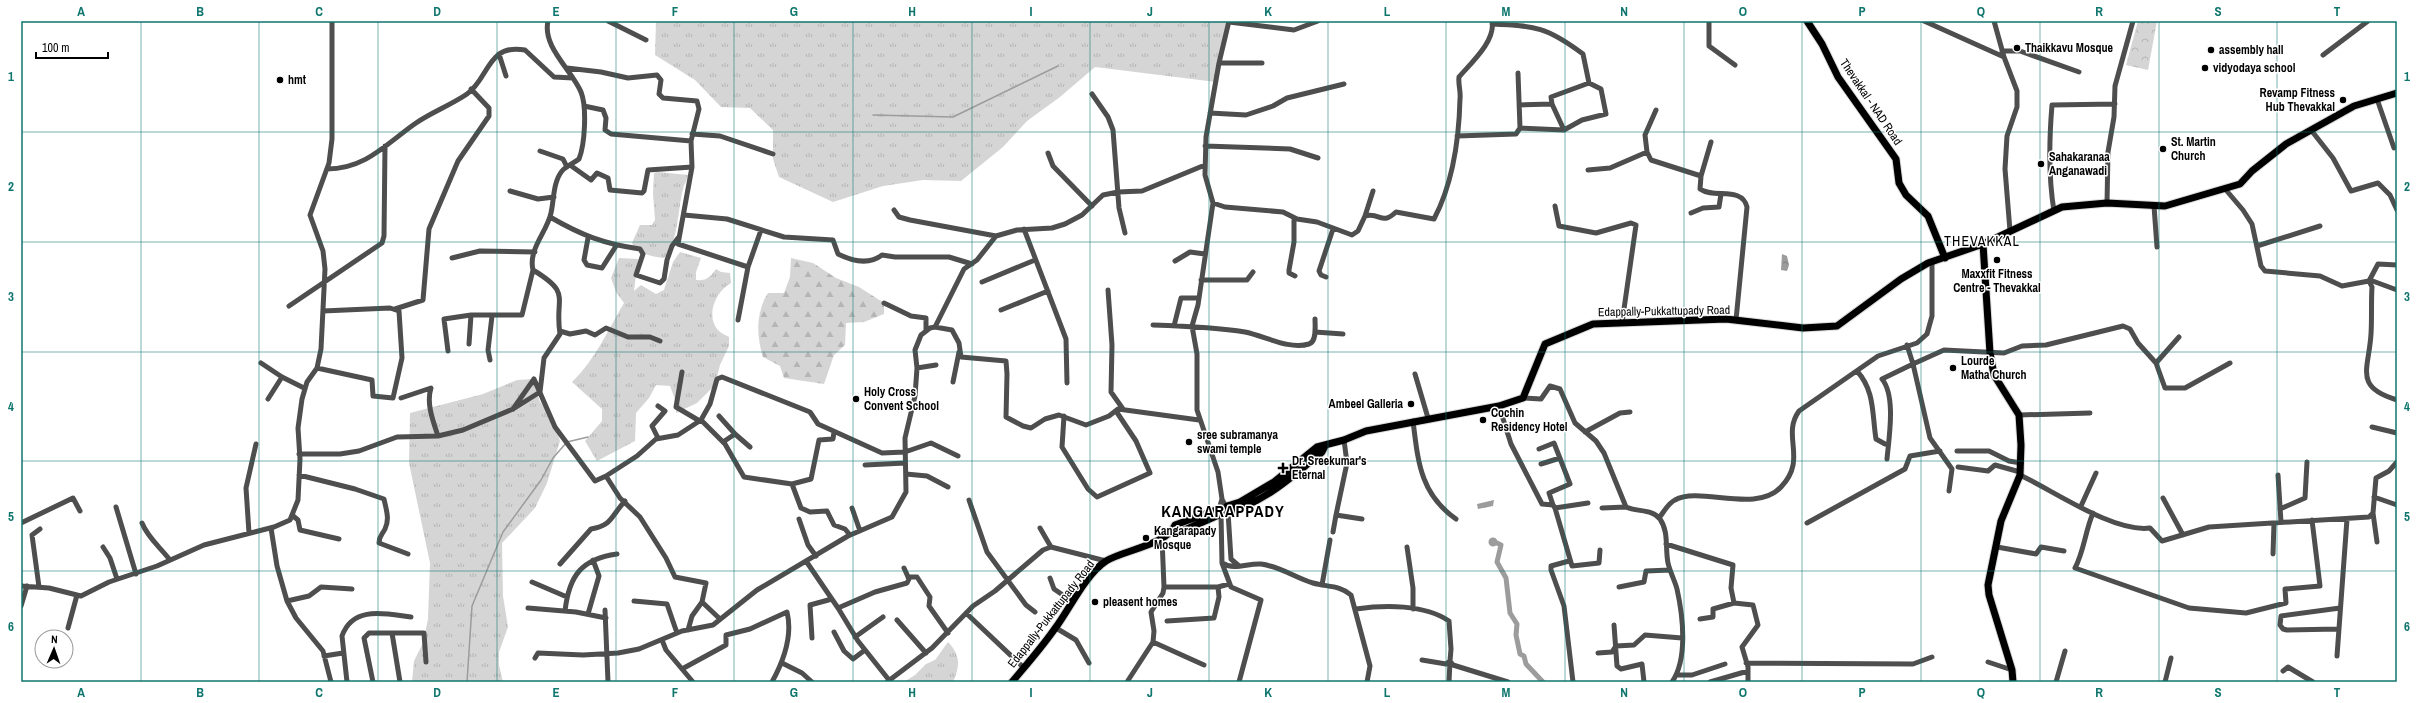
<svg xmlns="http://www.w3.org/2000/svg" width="2418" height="703" font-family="'Archivo Narrow',sans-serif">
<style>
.grass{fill:url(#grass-tufts)}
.forest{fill:url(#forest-firs)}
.park{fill:url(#park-crowns)}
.water{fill:url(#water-ripples)}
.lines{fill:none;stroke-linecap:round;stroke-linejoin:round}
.stream{stroke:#9c9c9c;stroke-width:1.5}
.canal{stroke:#9c9c9c;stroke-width:5}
.major-casing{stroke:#dbdbdb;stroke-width:9}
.minor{stroke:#4e4e4e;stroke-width:5}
.major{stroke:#000;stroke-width:7}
.grid{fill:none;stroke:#0f766e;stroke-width:1;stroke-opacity:0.55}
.poi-dot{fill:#000;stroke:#fff;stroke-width:1.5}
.labels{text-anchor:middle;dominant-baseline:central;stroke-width:3;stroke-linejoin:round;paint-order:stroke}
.poi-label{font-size:12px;font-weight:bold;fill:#000;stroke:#fff;text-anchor:start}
.street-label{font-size:12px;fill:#000;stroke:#fff}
.quarter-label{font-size:14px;letter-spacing:1px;fill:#000;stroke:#fff}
.district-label{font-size:16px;font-weight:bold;letter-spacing:1px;fill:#000;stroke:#fff}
.neatline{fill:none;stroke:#0f766e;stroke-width:1.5}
.grid-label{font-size:13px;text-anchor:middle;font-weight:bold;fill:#0f766e}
</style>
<defs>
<pattern id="grass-tufts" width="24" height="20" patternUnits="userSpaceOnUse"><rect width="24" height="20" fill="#d5d5d5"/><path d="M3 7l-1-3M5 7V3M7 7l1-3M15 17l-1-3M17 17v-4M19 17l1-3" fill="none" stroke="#b5b5b5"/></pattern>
<pattern id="forest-firs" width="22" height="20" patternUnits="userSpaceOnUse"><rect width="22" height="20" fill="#d5d5d5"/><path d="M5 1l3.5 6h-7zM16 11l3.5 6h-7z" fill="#b5b5b5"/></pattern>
<pattern id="park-crowns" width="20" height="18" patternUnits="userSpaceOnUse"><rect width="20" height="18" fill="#d5d5d5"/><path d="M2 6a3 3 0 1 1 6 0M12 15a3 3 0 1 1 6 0" fill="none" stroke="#b5b5b5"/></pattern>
<pattern id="water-ripples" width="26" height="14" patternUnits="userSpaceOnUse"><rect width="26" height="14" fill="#9c9c9c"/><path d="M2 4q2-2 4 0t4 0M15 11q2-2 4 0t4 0" fill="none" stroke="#7d7d7d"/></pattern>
</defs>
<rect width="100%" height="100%" fill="#fff"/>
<path class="grass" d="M656,21H1227L1216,82L1095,67L1060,97L1027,121L1003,147L961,181L923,180L883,186L833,202L779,177L773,159V130L750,108L721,107L695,80L655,55Z
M658,172L688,175C687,181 684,184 683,189C678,207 678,245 664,258C654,257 636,254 632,243L640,225H652L655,220L653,194L654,173Z
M680,252L701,258L696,272V280C707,281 710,277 716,269L721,272L730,273L731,283C716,291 705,315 718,330C720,333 726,335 729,337V346L720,365L715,385L697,403L676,413V402L670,386L656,385L649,398L636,413L635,441L597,461L585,441L602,421V409L572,382C595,360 608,330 624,303L616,292L611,278L619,258L638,259L634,291L641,285L656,294L664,290L673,262Z
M534,379L539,400L554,422L560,441L547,483L535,508L502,543L503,596L508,627L499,652V665L503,682H412L414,661L423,643L428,619L430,563L409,463L410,413L483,394L517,380Z
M948,642C961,656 960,666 953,682H904L915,675L926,664L935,660Z"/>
<path class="forest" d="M791,258L813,263L836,278L859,287L884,303V314L864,322L846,323L845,345L834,355L824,384L784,378L780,366L763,357C756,336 756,311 768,293H784L790,277Z"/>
<path class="park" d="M2138,21H2157L2148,70L2126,65Z"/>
<path class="water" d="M1782,254L1787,256L1789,265L1787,271L1781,270Z
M1494,500L1493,506L1478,509L1477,504Z
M1488.5 542a4.5 4.5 0 1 1 9 0a4.5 4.5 0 1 1-9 0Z"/>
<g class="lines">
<path class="stream" d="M873,115L953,117L1058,66
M467,682L472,606L503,532L541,480L553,458L567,442L588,437"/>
<path class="canal" d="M1497,543L1501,545L1497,562L1506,578L1510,613L1517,624L1516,635L1520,654L1524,656L1526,664L1543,682"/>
<g class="major-casing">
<path id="major" d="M1807,21L1822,44L1838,77L1896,159L1899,183L1906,195L1928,216L1945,258
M1983,244L1990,353L1994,375L2019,415L2021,445L2020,475L2001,521L1988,585L1989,595L2012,670L2013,682
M1227,506L1240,502L1274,482L1317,447L1344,440L1366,431L1499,406L1523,398L1545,344L1593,324L1726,319L1803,328L1837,326L1901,279L1928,263L1983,244L2062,207L2107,203L2165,206L2240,184L2252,171L2286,144L2354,106L2397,93
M1228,512C1265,502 1293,476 1322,452L1325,446
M1173,530L1180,532L1221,514
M1012,682C1027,664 1043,646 1056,627C1070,608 1086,574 1106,561C1124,550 1167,545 1175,525L1219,509"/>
</g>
<path class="minor" d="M608,21L646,40
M1709,21V46L1735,65
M1924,21L2004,57
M1994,21L2004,57L2017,91V107L2007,136L2005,169L2010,231
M1229,22L1294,30L1318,21
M1492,24C1536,26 1547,27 1583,54L1589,83
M2002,51H2020L2079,72
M499,54L506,76
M2323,55L2368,21
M1219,63H1262
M567,68L601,72L628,78L657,75L661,80L659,94L663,98L697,101L699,109L691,141L692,167L678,244L748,267
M1092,94L1108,117L1113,130L1119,208L1125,233
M2377,99L2394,148
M1519,105L1552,104L1564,130
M584,106L603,110L606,118L605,130L611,134L691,141
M1210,113L1246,115L1273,106L1287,98L1344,84
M1520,128L1564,130L1582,120L1606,114L1601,89L1589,83L1551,97L1552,104
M2311,130L2333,158L2351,191L2378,183L2390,195L2397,210
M692,134L720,136L773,154
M1457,136L1516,134L1520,128L1518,73
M1711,142L1701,176L1700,189C1714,199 1742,186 1747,207L1736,320
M1205,146L1290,149L1318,158
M540,151L563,159L567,167
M1647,152L1645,135L1656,110
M1048,153L1053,166L1092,206
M570,165L591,180L597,173L608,178L610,190L642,193L644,191L648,170L692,167
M327,169C366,169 387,143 416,123C432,112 451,105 467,94C489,79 487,43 525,50L554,77L573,78
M1588,170L1610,168L1647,152L1651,160L1701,176
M2226,190L2243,210L2252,224L2261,266L2265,271L2320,276L2342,286L2369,281L2372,287C2371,303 2372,318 2371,334C2369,369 2353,387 2397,400
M510,191L538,199L554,197
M1213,203L1225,207L1283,212L1297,219L1317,222L1352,235L1358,231L1365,216C1381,212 1381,226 1396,212L1434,219C1453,183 1459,139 1460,99C1461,91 1458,85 1459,77C1471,63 1496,41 1492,21
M2107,203L2108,152L2114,117L2115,86L2133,21
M1555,206L1559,226L1596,233L1631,223L1636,225L1622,323
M2154,206L2157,247
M894,210L899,217L910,220L996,236
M2054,211C2048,175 2049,141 2052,105L2115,104
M1691,213L1703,208L1719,207L1721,194
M684,215L727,219L784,237L833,240L838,254C852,261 869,265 882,255L895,257H949L972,264
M1365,216L1373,191
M550,217C581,235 604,244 640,249L643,254L636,275L660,283L664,279L667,260L672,246L678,238
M1294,218V242L1289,270V273L1295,276
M1024,229L1066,339L1067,383
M588,238L584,260L587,265L602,268L616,246
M2257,246L2320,226
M452,258L480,251L535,252
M1175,261L1190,252L1205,254
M1326,277L1321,275L1319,271L1333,229
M1201,280H1247L1253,272
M2370,280L2397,290
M2369,281L2378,264L2397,265
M982,282L1035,260
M1108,290L1112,345L1111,392L1123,409
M884,303L911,316L926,318V331
M289,306L382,243L384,236L385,146
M395,309L423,300L429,229L458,161L489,116V108L471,89
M1001,310L1048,291
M738,320L748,267L761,230
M1153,325C1184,326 1215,327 1245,332C1265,336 1289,350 1309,344C1317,342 1315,326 1315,319
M1174,326L1181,298H1199
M935,327L952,330L959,343L961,357L1006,361L1007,374L1006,417L1023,426L1031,428L1045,419L1059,415L1086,425L1109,416L1118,409L1199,420
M560,331L570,334L586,331L595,335L606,328L628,337H650L660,341
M1315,332L1343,334
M469,344L471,315
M448,351L444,319L471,315H522L533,270
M490,360L488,350L492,316
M261,363L282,377L304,388
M2156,363L2179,337
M317,368L372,380L373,396L393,398L402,358L399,311L390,308L323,311
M917,368L936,365
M1857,371C1875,391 1872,414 1876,439L1885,444
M682,372L676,407L698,420
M1415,374L1428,418
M953,382L959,352
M540,392L544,358L560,334C554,297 573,294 533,270C528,249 547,232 551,213C554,200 553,182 562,171C566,166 574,163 579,159C585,144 587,107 581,92C572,70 542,47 548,21
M401,398L431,388C426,403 433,421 438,436
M1523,398L1541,399L1550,386L1560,389L1575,423L1596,441L1604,453L1626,507C1637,512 1653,509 1660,519C1669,532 1665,548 1668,563C1670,572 1675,581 1677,589C1683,616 1688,659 1672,682
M268,399L282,377
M1499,406L1511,444L1542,504L1553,505L1555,508L1572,566L1599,563L1600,550
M513,409L534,379L555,427L595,481L606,476L620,498L640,517L666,558L675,577L706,583L702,602L720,619
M2019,415L2090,413
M719,416L735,434
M1064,416L1062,447L1088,489L1097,497L1150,473L1136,441L1116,411
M701,420L710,404L717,379L722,377L810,412L818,424L882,453L905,452L931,443L958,456
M1413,421C1418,461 1420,494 1456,519
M2372,427L2397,433
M1585,432L1620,413L1630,412
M658,438L652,426L665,411L658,406
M1344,440L1347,463L1336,515L1362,519
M723,442L735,434L750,447
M1539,449L1554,443L1570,484L1549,493L1553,505
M1957,451H1989L2009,461L2021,463
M299,454H340L359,451L397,437L438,436L463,430L513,409L540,392
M1887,459C1889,437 1896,396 1882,379L1913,364L1907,345
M1541,464L1560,458
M865,465L905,463
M1958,467L1988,471L1995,465L2020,472
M906,474L927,476L948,487
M299,475L355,489L384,499C386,509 390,519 385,529C382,535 379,536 379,543L408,554
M2020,475C2054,491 2114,533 2150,528L2162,541L2209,527L2369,517L2373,513L2376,478L2389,471L2397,462
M2278,475L2281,522
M606,476L637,456L656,439L678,435L701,420L725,444L744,477L792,484L801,508L810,512L827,511L834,525L845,529L850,535
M792,484L811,479L819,440L833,439L834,432
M1949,491L1952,469L1930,438L1913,364L1944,350L2004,353L2022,346L2046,345L2123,326L2130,329L2138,343L2156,363L2165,388H2185L2230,363
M2374,497L2397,505
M2163,498L2183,535
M1222,499L1218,472L1197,410V354L1192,326L1198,305L1213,203L1205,175L1206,137L1219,63L1229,21
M969,500L987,552L1026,605L1035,612
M1220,506L1222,499L1225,505
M2081,506L2096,473
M116,507L136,574
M852,508L860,531
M1555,508L1588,503
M1602,508L1626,507
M2280,509L2305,498L2307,462
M1228,512L1231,559L1239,566
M2093,513C2085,532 2084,551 2075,568L2189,608L2246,613L2286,603L2285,589L2320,586L2312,520
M2373,513L2377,542
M1221,514L1222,563C1235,571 1247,563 1261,564C1279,566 1296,578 1313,583C1327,587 1340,585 1351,595L1370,666L1367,682
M292,515L298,520L300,530L339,539
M1659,518C1664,512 1668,503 1675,500C1700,486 1756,514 1781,487C1808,459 1781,436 1799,411L1878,356L1917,343L1927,334L1932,316V262
M799,519L808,545L816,556
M21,523L73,498L80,511
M142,523C148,538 160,547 170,560
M1807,523L1905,469L1910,456L1940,451
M271,528L277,566L287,601L296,618L323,651L331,682
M1040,528L1051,547L1106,561
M1333,532L1336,515
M249,533L246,488L256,444
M1666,544L1733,565L1731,588L1734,603L1753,605L1758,625L1742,647L1748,667V682
M103,547L110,558L117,579
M1407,547L1413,588V609
M1997,547L2036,554L2041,547L2064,551
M2273,554L2274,523
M806,561L838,608L858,641L889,680
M1569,561L1551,566V570L1564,606L1573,682
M1222,563L1231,587L1261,600L1239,682
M560,564L591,529C612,526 611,516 625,501
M908,577H917L930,597L929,606L948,633
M1050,578L1054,589L1073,602
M532,582L567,597
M1322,585L1330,540
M21,586L49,588L81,596L109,582L157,566L204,545L274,527L290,520L298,500L300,459L298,428L302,399L307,382L317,368L321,349L325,269L323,251L310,215L329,163L332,139V21
M39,587L32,535L40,529
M1164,587H1218L1229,584
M1619,587L1644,582L1646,571L1670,570
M287,601L309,596L321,587L352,589
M634,601L667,604L677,633
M21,606L27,586
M528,608L576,612L606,618
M838,608L875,592L907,583L909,579L904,568
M1356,609C1384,605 1424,604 1449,621L1451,649L1450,661L1453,665L1508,682
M605,610L608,682
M565,611C569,576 581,559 617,554
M966,613L1024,668
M588,614L599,576L593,560
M1700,619L1713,617V609L1734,603
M897,620L926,653
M1167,621L1214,618L1219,597L1218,587
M1614,625L1617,666L1621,669L1642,664L1644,682
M68,628L77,595
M1056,628L1076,640L1089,663
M2338,629L2287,630L2283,629L2280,625L2281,616L2340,608
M688,630L692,616L702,602
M834,632L844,651L853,659L865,650
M392,633L400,682
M855,637L883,617
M812,638L810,605L832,599
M662,640L666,650L693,682
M1153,642L1204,665
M1598,653L1612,652L1616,646L1634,645L1645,635L1682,638
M324,656L343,653
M2337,656L2347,519
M535,658L538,653L583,655L618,653L639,649L682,631L713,625L757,590L848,536L892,517L906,492L905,438L915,396L917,368L915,350L921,335L930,328L935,327L964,269L977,260L996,236L1017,230L1052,228L1065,224L1082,215L1103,195L1118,192L1142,191L1205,165
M1422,660L1446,664L1450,661L1449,682
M1988,662L2012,670
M782,663L802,673L812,682
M1746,663L1913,664L1932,657
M682,669L726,645V635L750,629L787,612C793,636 783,662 772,682
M2283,671L2288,667L2313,682
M1676,675H1692L1725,664
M347,682L342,636C353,605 386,614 411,617
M373,682L364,638L369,633H424L426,662
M887,682L932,648L973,606L995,591L1043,550L1051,547
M1127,682L1153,642L1154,631L1151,612L1163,593L1164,587L1162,538
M1710,682L1748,671
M2056,682L2065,651
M2165,682L2171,658"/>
<use href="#major" class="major"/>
</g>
<path class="grid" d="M141,21V682M259,21V682M378,21V682M497,21V682M616,21V682M734,21V682M853,21V682M972,21V682M1090,21V682M1209,21V682M1328,21V682M1446,21V682M1565,21V682M1684,21V682M1802,21V682M1921,21V682M2040,21V682M2159,21V682M2277,21V682M21,132H2397M21,242H2397M21,352H2397M21,461H2397M21,571H2397"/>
<g class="poi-dot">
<circle cx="2017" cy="48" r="4"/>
<circle cx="2211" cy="50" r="4"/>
<circle cx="2205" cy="68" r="4"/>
<circle cx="280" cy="80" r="4"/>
<circle cx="2343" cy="100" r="4"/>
<circle cx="2163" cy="149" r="4"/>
<circle cx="2041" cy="164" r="4"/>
<circle cx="1997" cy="260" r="4"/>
<circle cx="1953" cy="368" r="4"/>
<circle cx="856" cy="399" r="4"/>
<circle cx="1411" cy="404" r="4"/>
<circle cx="1483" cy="420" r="4"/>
<circle cx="1189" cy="442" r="4"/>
<path d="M1281 462h4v4h4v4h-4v4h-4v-4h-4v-4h4z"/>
<circle cx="1146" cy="538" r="4"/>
<circle cx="1095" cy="602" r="4"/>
</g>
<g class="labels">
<g class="poi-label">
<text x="2025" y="48">Thaikkavu Mosque</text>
<text x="2219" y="50">assembly hall</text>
<text x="2213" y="68">vidyodaya school</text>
<text x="288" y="80">hmt</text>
<text x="2335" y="93" text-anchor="end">Revamp Fitness<tspan x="2335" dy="14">Hub Thevakkal</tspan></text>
<text x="2171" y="142">St. Martin<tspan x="2171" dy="14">Church</tspan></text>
<text x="2049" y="157">Sahakaranaa<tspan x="2049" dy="14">Anganawadi</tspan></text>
<text x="1997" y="274" text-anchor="middle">Maxxfit Fitness<tspan x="1997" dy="14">Centre - Thevakkal</tspan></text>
<text x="1961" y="361">Lourde<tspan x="1961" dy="14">Matha Church</tspan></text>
<text x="864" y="392">Holy Cross<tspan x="864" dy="14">Convent School</tspan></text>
<text x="1403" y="404" text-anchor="end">Ambeel Galleria</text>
<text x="1491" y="413">Cochin<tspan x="1491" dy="14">Residency Hotel</tspan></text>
<text x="1197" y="435">sree subramanya<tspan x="1197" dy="14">swami temple</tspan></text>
<text x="1292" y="461">Dr. Sreekumar's<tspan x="1292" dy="14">Eternal</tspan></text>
<text x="1154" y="531">Kangarapady<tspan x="1154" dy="14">Mosque</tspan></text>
<text x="1103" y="602">pleasent homes</text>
</g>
<g class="street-label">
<text transform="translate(1871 102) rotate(56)">Thevakkal - NAD Road</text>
<text transform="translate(1664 311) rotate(-1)">Edappally-Pukkattupady Road</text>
<text transform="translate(1051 614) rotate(-52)">Edappally-Pukkattupady Road</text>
</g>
<g class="quarter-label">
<text x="1982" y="241">THEVAKKAL</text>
</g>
<g class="district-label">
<text x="1223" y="511">KANGARAPPADY</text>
</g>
</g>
<rect width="2418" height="703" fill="none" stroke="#ffffff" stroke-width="44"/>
<g transform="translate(54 649) rotate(2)"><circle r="19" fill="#ffffff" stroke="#999999"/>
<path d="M0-3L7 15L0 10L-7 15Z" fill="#000000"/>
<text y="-6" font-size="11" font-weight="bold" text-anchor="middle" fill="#000000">N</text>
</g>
<path d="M36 52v6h72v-6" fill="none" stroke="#000000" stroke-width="2"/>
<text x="42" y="52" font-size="12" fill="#000000" stroke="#ffffff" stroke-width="3" paint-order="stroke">100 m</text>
<rect x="22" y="22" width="2374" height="659" class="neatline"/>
<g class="grid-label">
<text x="81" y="16">A</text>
<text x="200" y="16">B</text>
<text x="319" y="16">C</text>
<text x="437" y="16">D</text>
<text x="556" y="16">E</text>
<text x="675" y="16">F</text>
<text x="794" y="16">G</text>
<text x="912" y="16">H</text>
<text x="1031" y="16">I</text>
<text x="1150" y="16">J</text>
<text x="1268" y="16">K</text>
<text x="1387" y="16">L</text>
<text x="1506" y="16">M</text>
<text x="1624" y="16">N</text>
<text x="1743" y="16">O</text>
<text x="1862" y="16">P</text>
<text x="1981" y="16">Q</text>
<text x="2099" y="16">R</text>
<text x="2218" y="16">S</text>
<text x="2337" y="16">T</text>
<text x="11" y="81">1</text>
<text x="2407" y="81">1</text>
<text x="11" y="191">2</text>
<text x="2407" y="191">2</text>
<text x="11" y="301">3</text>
<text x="2407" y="301">3</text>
<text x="11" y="411">4</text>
<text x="2407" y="411">4</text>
<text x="11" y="521">5</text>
<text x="2407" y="521">5</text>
<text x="11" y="631">6</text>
<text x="2407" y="631">6</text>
<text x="81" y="697">A</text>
<text x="200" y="697">B</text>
<text x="319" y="697">C</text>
<text x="437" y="697">D</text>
<text x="556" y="697">E</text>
<text x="675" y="697">F</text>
<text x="794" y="697">G</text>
<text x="912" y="697">H</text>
<text x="1031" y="697">I</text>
<text x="1150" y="697">J</text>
<text x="1268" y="697">K</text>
<text x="1387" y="697">L</text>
<text x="1506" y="697">M</text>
<text x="1624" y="697">N</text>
<text x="1743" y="697">O</text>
<text x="1862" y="697">P</text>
<text x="1981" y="697">Q</text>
<text x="2099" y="697">R</text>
<text x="2218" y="697">S</text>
<text x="2337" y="697">T</text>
</g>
</svg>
